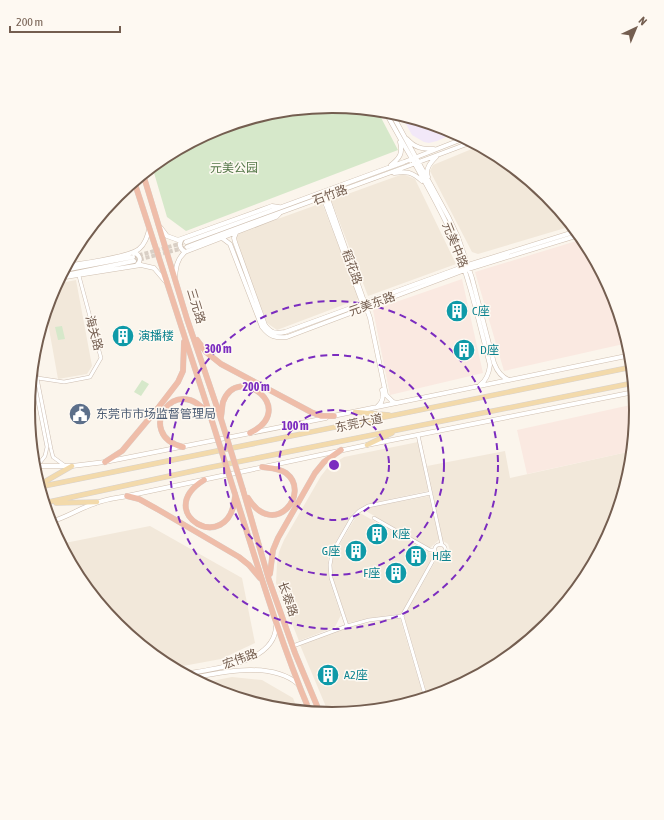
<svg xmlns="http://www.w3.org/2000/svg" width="664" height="820" font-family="'Asap Condensed','Noto Sans SC',sans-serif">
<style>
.residential{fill:#f2e8da}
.commercial{fill:#fae9e1}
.education{fill:#f2e8f8}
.green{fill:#d6e8ca}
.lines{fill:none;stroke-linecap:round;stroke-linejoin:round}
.secondary-tunnel{stroke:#d9cfc5;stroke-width:4;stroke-dasharray:4 2;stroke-linecap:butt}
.street-casing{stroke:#cdbeb2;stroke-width:4}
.secondary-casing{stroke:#cfbfb0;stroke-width:5}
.primary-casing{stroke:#d8d2ce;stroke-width:5.5}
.highway-casing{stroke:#d8d2ce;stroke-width:6}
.street{stroke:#fff;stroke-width:3}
.secondary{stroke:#fff;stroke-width:4}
.primary{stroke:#f3daab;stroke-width:4.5}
.highway{stroke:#efbda9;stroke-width:5.5}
.highway-bridge-casing{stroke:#d8d2ce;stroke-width:6;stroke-linecap:butt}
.highway-bridge{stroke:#efbda9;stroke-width:5.5}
.ring{fill:none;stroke:#7b2cbf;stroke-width:2;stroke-dasharray:7 5}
.labels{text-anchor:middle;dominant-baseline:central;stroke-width:3;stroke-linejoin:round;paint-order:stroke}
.park-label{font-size:12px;fill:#557849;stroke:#fef9f2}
.street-label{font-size:12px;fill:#745e50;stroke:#fef9f2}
.culture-label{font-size:12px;fill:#0d838f;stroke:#fef9f2;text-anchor:start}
.service-label{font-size:12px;fill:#4e5e75;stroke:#fef9f2;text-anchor:start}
.rim{fill:none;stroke:#745e50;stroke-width:2}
.centre{fill:#7b2cbf;stroke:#fef9f2;stroke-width:2}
.ring-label{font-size:12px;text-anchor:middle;font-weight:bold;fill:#7b2cbf;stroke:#fef9f2;stroke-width:3;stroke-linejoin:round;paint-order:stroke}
</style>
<rect width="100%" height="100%" fill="#fbf5ec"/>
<path class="residential" d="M479,146L501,157L547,195L572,226L478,254L472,252L430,171L433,165Z
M403,174L415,179L456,264L368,296L331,200Z
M322,203L359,299L277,330L267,323L233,235Z
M76,280L92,366L87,374L58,379L46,312L51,293L56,284Z
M418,442L428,491L368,504L358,509L352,514L330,552L328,561L329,579L341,615L335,627L299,641L276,583L277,563L279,552L284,540L321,476L328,467L344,457Z
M505,451L510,478L632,451L630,470L613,527L585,579L547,625L501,663L448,691L428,697L404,616L436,560H442L447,558L450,551L448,544L443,541L427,466Z
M429,496L439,540L430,548L364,510L372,507Z
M360,513L434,555L401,614L369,618L348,623L333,578L332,562L334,554L354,520Z
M150,526L242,578L255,643L221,659L172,668L163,663L117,625L79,579L60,544Z
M400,618L424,698L391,708L329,714L300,645L347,628L369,623Z
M232,677L262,680L293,698L298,711L272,708L215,691L201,683Z"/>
<path class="commercial" d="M583,239L613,294L628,343L504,371L475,272Z
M462,279L483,373L390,395L373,310Z
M635,404L636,410L632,451L527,474L517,430Z"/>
<path class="education" d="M401,115L449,129L455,133L437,141L429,143L424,142L412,135Z"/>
<path class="green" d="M332,106L377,110L398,150L186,231L167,217L152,166L163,157L216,129L273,112Z
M62,326L65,339L58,340L55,327Z
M142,380L149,384L141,396L134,392Z"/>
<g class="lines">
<path class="secondary-tunnel" d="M133,257L186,242
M134,261L187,247"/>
<g class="street-casing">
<path id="street" d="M33,358L51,449L53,457L64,465
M32,371L47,447L45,456L38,465
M31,377L64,382L90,377L101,358L79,276
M418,435L442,545
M374,518L430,550H434
M434.5 550a5.5 5.5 0 1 1 11 0a5.5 5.5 0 1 1-11 0Z
M402,616L436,555
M347,626L331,578L330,565L332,553L352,518L359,511L368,506L431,493
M293,646L347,626L369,620L402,616L426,698"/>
</g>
<g class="secondary-casing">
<path id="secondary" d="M385,111C408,154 435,195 454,240C470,280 479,323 490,365C489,373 487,380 480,385
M391,112L449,218L458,237L472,278L494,363C497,371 501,377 509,380
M407,139C415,148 422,149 434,149
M391,165C400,158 403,153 400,142
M394,173C407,171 412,172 422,181
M428,177C425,169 430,163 436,157
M327,196L370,318L386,395L393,402L397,403
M323,197L363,305
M161,228L167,236L178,240L272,206L279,207
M236,233L234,238L235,242L265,325C271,333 275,334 285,332L468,265L577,231
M222,238L230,244L262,327C270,337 275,338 287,337L465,270L579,235
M182,239C178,244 180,249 185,252
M186,242L404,162L465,138
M187,247C282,211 378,178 472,142
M133,253L137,254C141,258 141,261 137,265
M66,266C83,263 127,258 139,249C145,244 147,237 149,230
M64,270L133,257
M61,276L134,261
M175,277C176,267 177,259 185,252L276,217L280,213
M59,278L141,265L154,268L165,281
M377,407C383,402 384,397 382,390
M333,416L631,355
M33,466H72L105,462L326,418
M50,522C66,518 80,508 96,503C106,499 117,498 127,496L367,445L634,392
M184,674C212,669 275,664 276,626
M192,678C223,672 271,661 298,684"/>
</g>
<g class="primary-casing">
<path id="primary" d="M355,412L389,415
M367,445L392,433
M39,485L72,466
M39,487L632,367
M44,503L207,468L633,383
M56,503L97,502"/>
</g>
<g class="highway-casing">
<path id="highway" d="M143,174L187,319L221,419
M134,181L212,421
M197,340L206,352L221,364L311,412L321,416H334
M221,417C222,412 222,406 223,402C238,362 299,409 250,433
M183,447C133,435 176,368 209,416
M105,462L122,451L158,408L178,382L183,371L184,342
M204,480C151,513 229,558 235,497
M243,490L269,580L295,653L320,713
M235,494C258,567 280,641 310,712
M127,496L139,499L157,509L239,557L249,565L260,578
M248,498C274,540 312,493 286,473C279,468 270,468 262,467
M270,574L273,550L278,538L315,473L324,462L341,450"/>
</g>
<use href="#street" class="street"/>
<use href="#secondary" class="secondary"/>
<use href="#primary" class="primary"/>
<use href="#highway" class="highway"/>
<g class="highway-bridge-casing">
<path id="highway-bridge" d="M221,419L243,490
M212,421L235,494"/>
</g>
<use href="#highway-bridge" class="highway-bridge"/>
</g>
<g class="ring">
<circle cx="334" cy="465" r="55"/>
<circle cx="334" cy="465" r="110"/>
<circle cx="334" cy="465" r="164"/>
</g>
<defs>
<g id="building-disc" transform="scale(1.15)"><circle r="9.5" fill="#0f9aa8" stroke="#fef9f2"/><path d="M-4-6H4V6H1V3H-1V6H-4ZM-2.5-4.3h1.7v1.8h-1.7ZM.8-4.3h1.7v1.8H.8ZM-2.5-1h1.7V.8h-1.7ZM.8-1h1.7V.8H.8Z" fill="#fff"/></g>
<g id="civic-disc" transform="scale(1.15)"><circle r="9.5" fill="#5c6f8a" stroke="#fef9f2"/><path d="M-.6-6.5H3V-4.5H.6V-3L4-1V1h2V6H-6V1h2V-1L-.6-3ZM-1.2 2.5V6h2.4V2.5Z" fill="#fff"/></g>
</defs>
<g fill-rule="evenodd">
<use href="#building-disc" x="457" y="311"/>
<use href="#building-disc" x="123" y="336"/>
<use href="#building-disc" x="464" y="350"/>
<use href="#civic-disc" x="80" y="414"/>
<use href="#building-disc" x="377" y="534"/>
<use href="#building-disc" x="356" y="551"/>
<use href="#building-disc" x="416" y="556"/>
<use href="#building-disc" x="396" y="573"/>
<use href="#building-disc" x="328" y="675"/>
</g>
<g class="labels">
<g class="park-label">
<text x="234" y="168">元美公园</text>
</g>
<g class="street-label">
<text transform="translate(330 195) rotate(-20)">石竹路</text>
<text transform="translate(455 245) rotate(68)">元美中路</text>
<text transform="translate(352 267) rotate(70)">稻花路</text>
<text transform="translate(372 304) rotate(-20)">元美东路</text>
<text transform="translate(196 306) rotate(73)">三元路</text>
<text transform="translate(94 333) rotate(75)">海关路</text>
<text transform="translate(359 423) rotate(-12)">东莞大道</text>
<text transform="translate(288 599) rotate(71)">长泰路</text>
<text transform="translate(240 659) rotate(-20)">宏伟路</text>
</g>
<g class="culture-label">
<text x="472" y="311">C座</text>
<text x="138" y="336">演播楼</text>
<text x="480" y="350">D座</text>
<text x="392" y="534">K座</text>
<text x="340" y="551" text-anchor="end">G座</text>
<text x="432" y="556">H座</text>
<text x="380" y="573" text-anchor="end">F座</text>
<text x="344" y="675">A2座</text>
</g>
<g class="service-label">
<text x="96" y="414">东莞市市场监督管理局</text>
</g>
</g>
<path d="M0 0H664V820H0ZM35 410a297 297 0 1 1 594 0a297 297 0 1 1-594 0Z" fill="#fef9f2" fill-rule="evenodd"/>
<path class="rim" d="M35 410a297 297 0 1 1 594 0a297 297 0 1 1-594 0Z"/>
<circle cx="334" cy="465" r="6" class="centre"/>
<g class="ring-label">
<text x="218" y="353">300 m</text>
<text x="256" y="391">200 m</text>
<text x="295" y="430">100 m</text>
</g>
<g transform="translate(636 28) rotate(44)" stroke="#fef9f2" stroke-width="3" paint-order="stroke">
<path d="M0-3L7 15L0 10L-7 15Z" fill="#745e50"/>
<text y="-6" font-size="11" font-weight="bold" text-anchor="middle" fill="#745e50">N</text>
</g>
<path d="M10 26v6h110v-6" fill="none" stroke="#745e50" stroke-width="2"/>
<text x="16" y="26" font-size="12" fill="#745e50" stroke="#fef9f2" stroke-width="3" paint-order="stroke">200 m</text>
</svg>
